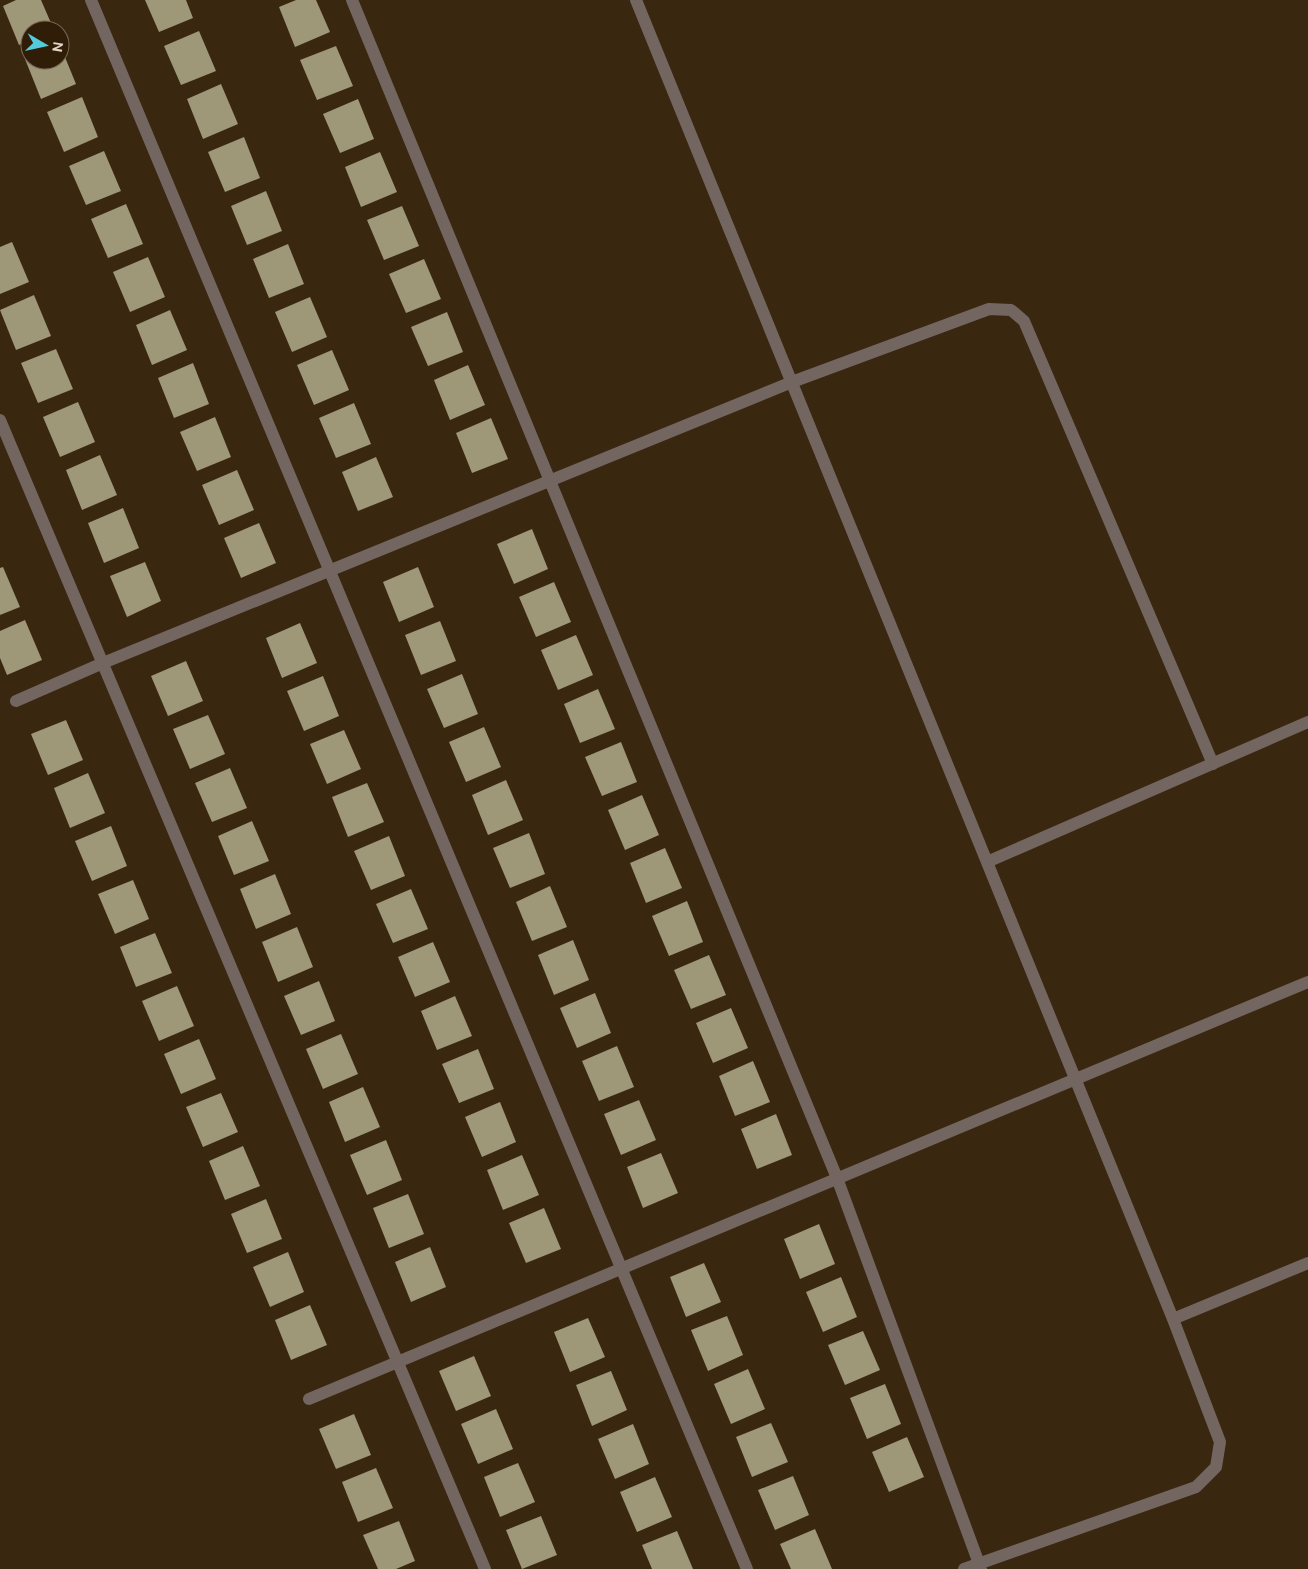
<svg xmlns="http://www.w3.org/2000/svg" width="1308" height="1569" font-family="Ubuntu,sans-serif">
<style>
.building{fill:#9e9778}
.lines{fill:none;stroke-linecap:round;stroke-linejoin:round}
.minor{stroke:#736560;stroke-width:12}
</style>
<rect width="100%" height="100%" fill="#3a2710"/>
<path class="building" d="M16,0H41L54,30H30V41L19,45L3,6Z
M145,0H186L193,18L159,32Z
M296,0H316L330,32L295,47L279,7Z
M199,31L216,71L181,85L164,46Z
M60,45L76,84L41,99L25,59L30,56V60H60Z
M336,46L353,86L317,100L300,60Z
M221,84L238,124L203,139L187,99Z
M82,97L98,137L64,152L47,112Z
M358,99L374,139L340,153L323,114Z
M244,137L260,178L225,192L208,152Z
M104,151L121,191L86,205L69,166Z
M380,152L397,192L361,207L345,167Z
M266,191L282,231L247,245L231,206Z
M126,204L143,244L108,258L91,219Z
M402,206L419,246L384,260L367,220Z
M12,242L29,282L0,294V247Z
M288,244L304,284L269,298L253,259Z
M148,257L165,297L130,312L113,272Z
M424,259L441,299L406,313L389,274Z
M34,295L51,336L16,350L0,310Z
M310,297L327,337L292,352L275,312Z
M170,310L187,350L152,365L136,325Z
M447,312L463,352L428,366L411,327Z
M56,349L73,389L38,403L21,363Z
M332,350L349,390L314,405L297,365Z
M193,363L209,404L174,418L158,378Z
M468,365L485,405L450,420L434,380Z
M78,402L95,442L60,457L43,417Z
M354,403L371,444L336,458L319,418Z
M215,417L231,457L197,471L180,432Z
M491,418L508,459L472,473L456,433Z
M100,455L117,495L82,510L66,470Z
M376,457L393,497L358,511L342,472Z
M237,470L254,510L219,525L202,485Z
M123,508L139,548L104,563L88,523Z
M259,523L276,563L241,578L224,538Z
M532,529L548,569L514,584L497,544Z
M145,562L161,601L127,617L110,576Z
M3,567L20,607L0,615V568Z
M418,567L434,607L399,622L383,582Z
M554,582L571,622L536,637L519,597Z
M25,620L42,660L7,675L0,658V631Z
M440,621L456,661L421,675L405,635Z
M300,623L317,663L282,678L266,638Z
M576,635L593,675L558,690L541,650Z
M186,661L203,701L168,716L151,676Z
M462,674L478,714L444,728L427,689Z
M323,676L339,716L304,731L287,691Z
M598,689L615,729L580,743L564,704Z
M208,715L225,754L190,769L173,729Z
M66,720L83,760L48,775L31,734Z
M484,727L501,767L466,782L449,742Z
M344,730L361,769L327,784L310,744Z
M621,742L637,782L602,796L585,757Z
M230,768L247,808L212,822L195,783Z
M88,773L105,813L70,828L54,788Z
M506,780L523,820L488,835L472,795Z
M367,783L384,822L348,837L332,797Z
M642,795L659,835L625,850L608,810Z
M252,821L269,861L234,875L218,836Z
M111,826L127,866L92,881L75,841Z
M529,833L545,874L510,888L493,848Z
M389,836L405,876L371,890L354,851Z
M665,848L682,888L646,903L630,863Z
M275,874L291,914L256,929L240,889Z
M133,880L149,919L115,934L98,894Z
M550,886L567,927L532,941L516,902Z
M411,889L428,929L393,943L376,904Z
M687,901L703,942L669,956L652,916Z
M297,927L313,967L278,982L262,942Z
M155,933L172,973L136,987L120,947Z
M573,940L589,980L554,995L538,955Z
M433,942L450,982L415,997L398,957Z
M709,955L726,995L691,1009L674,970Z
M319,981L335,1021L301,1035L284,996Z
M177,986L194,1026L159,1041L142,1001Z
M595,993L611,1033L577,1048L560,1008Z
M455,996L472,1036L437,1050L421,1011Z
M731,1008L748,1048L713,1063L696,1023Z
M341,1034L358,1074L323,1089L306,1049Z
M199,1039L216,1079L181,1094L164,1054Z
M617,1046L634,1087L599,1101L582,1061Z
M478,1049L494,1089L459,1103L442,1064Z
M753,1061L770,1102L735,1116L719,1076Z
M363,1087L380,1127L345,1142L329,1102Z
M221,1093L238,1132L203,1147L186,1107Z
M639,1100L656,1140L621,1155L604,1114Z
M500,1102L516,1142L482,1157L465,1117Z
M776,1114L792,1155L757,1169L741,1129Z
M386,1140L402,1180L367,1195L350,1155Z
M243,1146L260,1186L225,1200L209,1161Z
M661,1153L678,1193L643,1208L627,1167Z
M522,1155L539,1195L503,1210L487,1170Z
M408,1194L424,1234L389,1248L373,1208Z
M266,1199L282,1239L247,1253L231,1214Z
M544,1208L561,1249L526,1263L509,1223Z
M819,1224L835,1264L800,1279L784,1239Z
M430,1247L446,1287L411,1302L395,1262Z
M288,1252L304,1292L270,1307L253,1267Z
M704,1263L721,1302L686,1317L670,1277Z
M841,1277L857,1317L823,1332L806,1292Z
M310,1305L327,1345L291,1360L275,1320Z
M727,1316L743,1355L708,1371L691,1330Z
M588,1318L605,1357L570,1372L554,1332Z
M863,1331L880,1370L845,1385L828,1345Z
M474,1356L491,1396L456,1411L439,1371Z
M748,1369L765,1409L731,1424L714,1384Z
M611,1371L627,1410L592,1426L576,1385Z
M885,1384L901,1424L867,1439L850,1398Z
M496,1409L513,1449L478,1464L461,1424Z
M354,1414L371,1455L336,1469L319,1429Z
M771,1423L788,1462L752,1477L736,1437Z
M633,1424L649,1464L615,1479L598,1439Z
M907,1437L924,1477L889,1492L872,1452Z
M518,1463L535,1502L500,1517L484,1477Z
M376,1468L393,1508L358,1522L342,1482Z
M793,1476L809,1515L775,1530L758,1490Z
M655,1477L672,1517L637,1532L620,1492Z
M541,1516L557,1555L522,1569L506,1530Z
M399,1521L415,1561L396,1569H378L363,1535Z
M815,1529L832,1569H791L780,1544Z
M677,1531L693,1569H652L642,1545Z"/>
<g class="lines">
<path class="minor" d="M91,0L747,1569
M352,0L837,1178L981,1569
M636,0L1173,1319L1220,1442L1216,1467L1196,1487L964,1569
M0,420L485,1569
M16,701L103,663L792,382L989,309L1011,310L1024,321L1213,764
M987,862L1308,722
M1173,1319L1308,1263
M309,1399L1308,982"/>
</g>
<g transform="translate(45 45) rotate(99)"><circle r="24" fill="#2f1d07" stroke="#776755"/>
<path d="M0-4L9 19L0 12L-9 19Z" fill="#54cadd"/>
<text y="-8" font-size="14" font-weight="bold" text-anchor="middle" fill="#e2d6c9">N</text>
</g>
</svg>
